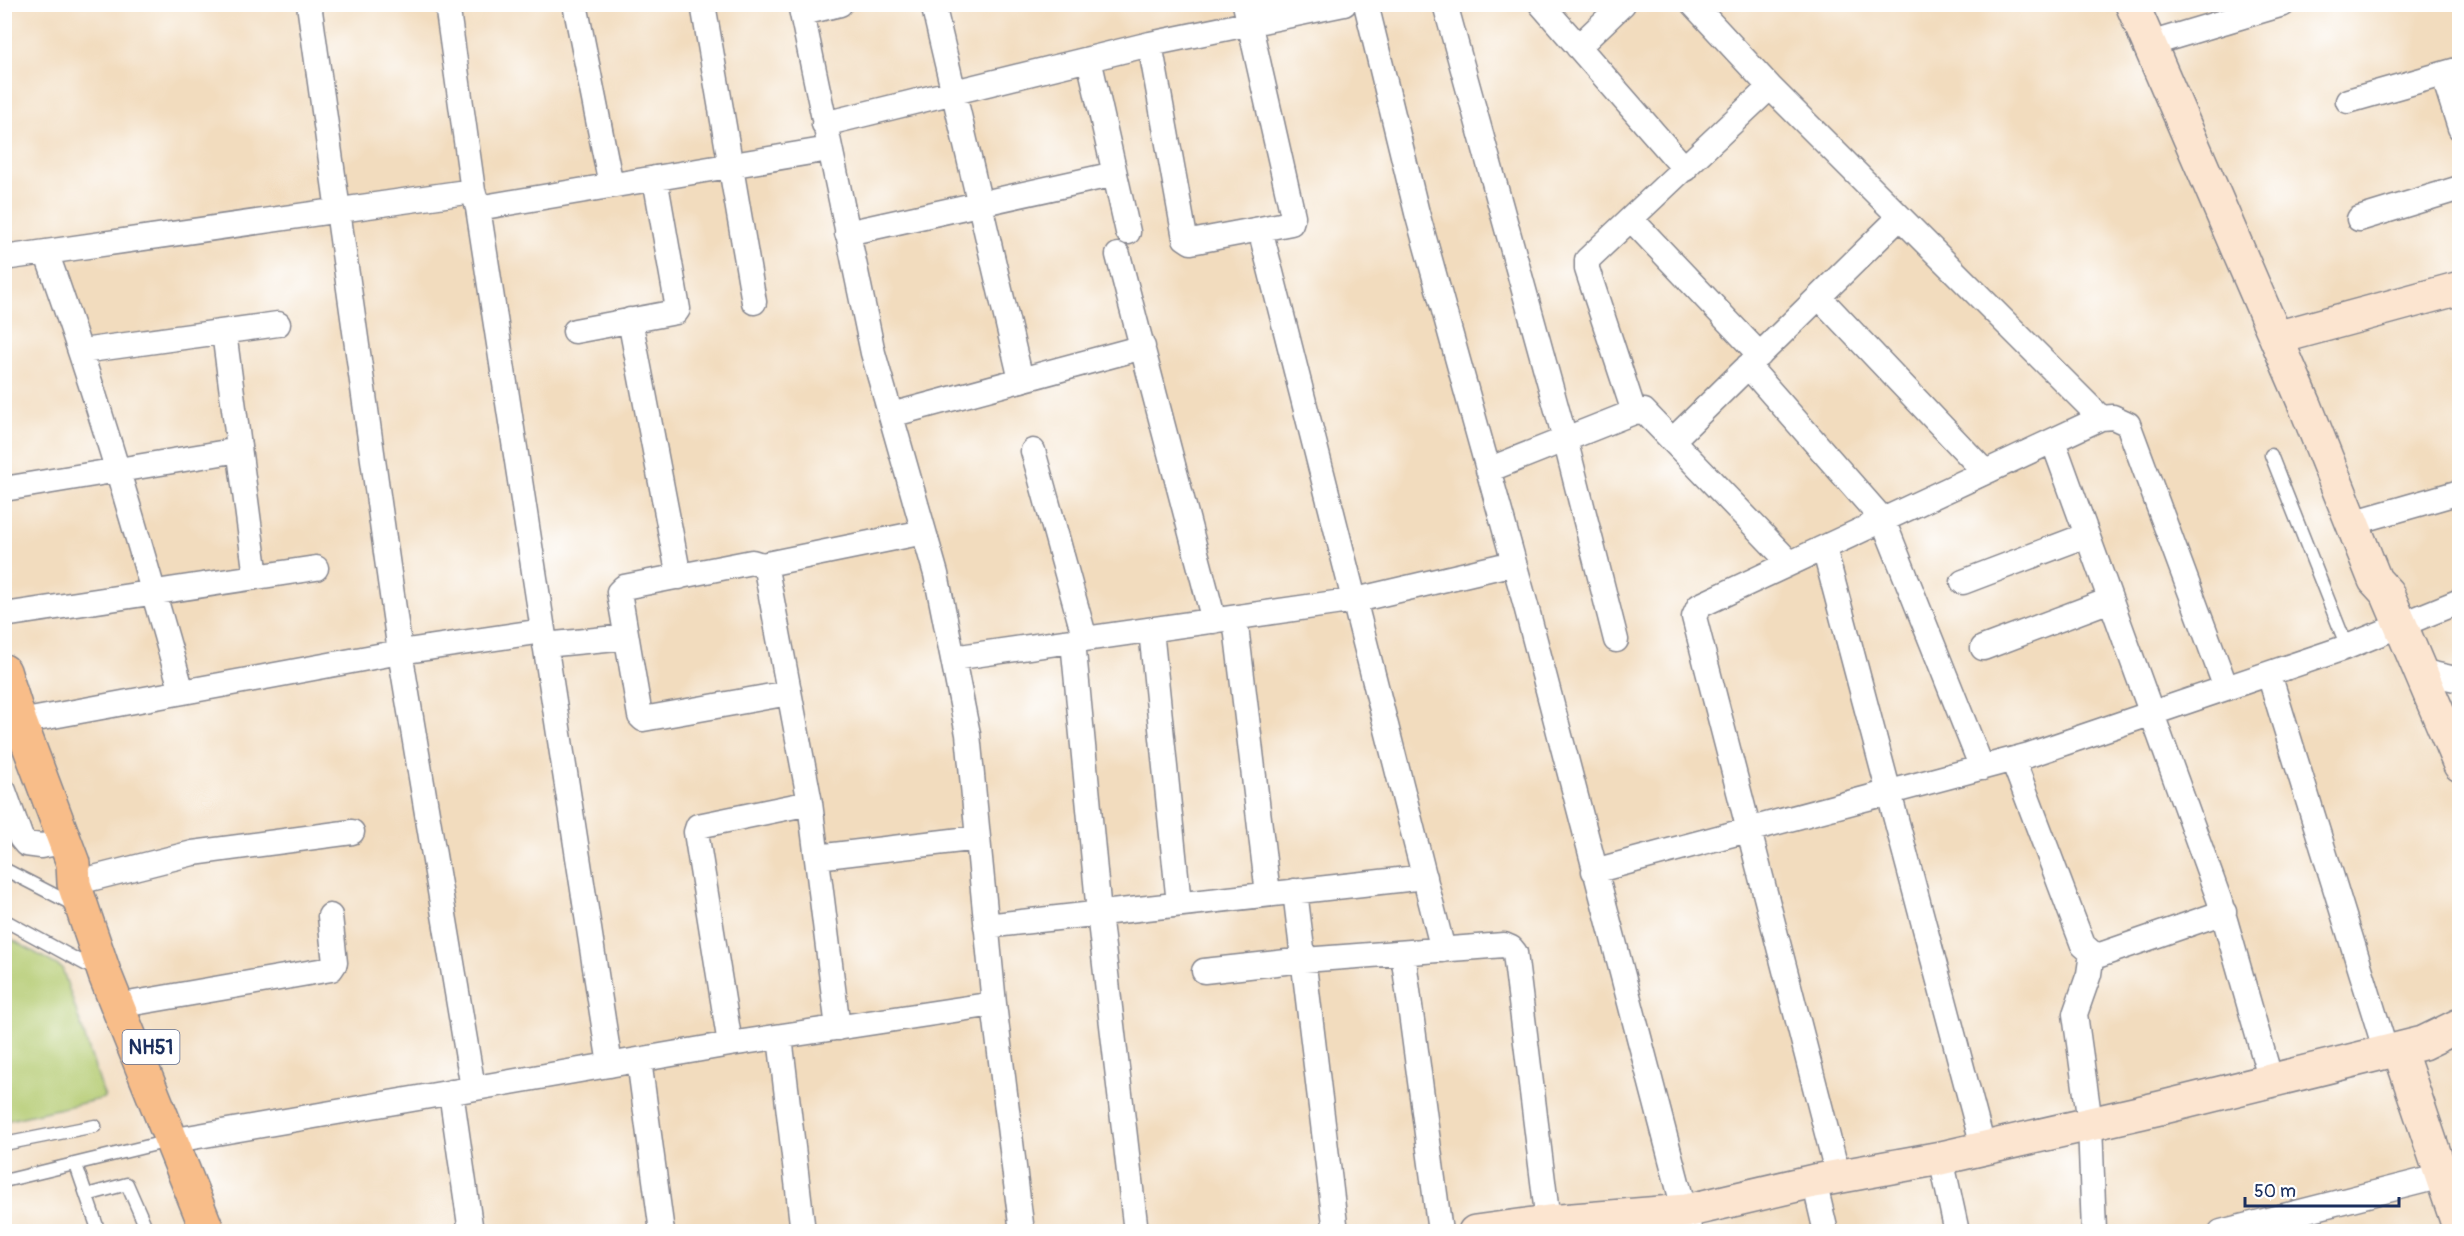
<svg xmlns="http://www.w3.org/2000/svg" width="2464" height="1236" font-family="Pangolin,sans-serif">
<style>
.green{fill:#b3ca6f;stroke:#677c66;stroke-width:1.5}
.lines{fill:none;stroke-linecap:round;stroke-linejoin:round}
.lane-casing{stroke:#86868e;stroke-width:15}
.street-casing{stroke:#86868e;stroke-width:27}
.secondary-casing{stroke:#86868e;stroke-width:36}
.highway-casing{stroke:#86868e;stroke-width:36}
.lane{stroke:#fff;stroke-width:12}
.street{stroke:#fff;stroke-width:24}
.secondary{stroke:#fce5d0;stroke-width:33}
.highway{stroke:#f8bd89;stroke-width:33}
.labels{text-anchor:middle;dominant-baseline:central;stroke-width:6;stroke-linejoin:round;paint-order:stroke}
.shield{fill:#fff;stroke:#5f6d8e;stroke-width:1.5}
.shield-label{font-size:20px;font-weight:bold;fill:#1b2f5e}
</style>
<rect width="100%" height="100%" fill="#fff"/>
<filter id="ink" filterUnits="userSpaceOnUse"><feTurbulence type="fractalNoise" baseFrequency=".0167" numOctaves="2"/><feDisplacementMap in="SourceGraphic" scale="12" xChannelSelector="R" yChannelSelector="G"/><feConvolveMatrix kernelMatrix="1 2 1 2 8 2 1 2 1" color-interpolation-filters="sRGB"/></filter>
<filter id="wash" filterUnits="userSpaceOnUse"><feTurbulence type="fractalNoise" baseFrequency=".008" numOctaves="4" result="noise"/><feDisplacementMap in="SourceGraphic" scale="24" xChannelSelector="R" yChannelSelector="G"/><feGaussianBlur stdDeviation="1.35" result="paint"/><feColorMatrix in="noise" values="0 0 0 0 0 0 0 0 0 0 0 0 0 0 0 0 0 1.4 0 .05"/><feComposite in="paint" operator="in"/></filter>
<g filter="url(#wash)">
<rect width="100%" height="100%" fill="#f2dcbe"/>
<path class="green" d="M4,935L62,968L105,1098L5,1121Z"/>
</g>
<g filter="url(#ink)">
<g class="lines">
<g class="lane-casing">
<path id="lane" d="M2271,455L2347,647
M4,869L76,906
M4,920L96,970
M4,1144L95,1126
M76,1165L99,1232
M4,1181L169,1141
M87,1195L127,1184L148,1232"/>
</g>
<g class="street-casing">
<path id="street" d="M309,4L400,652L473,1088
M447,4L473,191
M575,4L611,185
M703,4L754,302
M800,4L873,353L936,574L968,734L994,1004
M933,4L1021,380
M1245,4L1293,216L1291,223L1260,229L1443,950
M1366,4L1417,213L1526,606L1690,1232
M1445,4L1565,439L1616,640
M1541,4L1685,169
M1693,4L1770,87L2101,418
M802,13L840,4
M2163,40L2283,4
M1150,44L1185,238L1191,242L1260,229
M1578,47L1623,4
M1089,59L1128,232
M2443,74L2460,128
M2348,101L2460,69
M824,124L1150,44L1344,4
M478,208L829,149
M1631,219L1760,355
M2359,219L2460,188
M847,233L1115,174
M46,252C98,397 140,544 182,692
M1118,255L1214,621
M4,258L473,191L478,208L610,1065
M1819,297L1985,472
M630,320L679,577
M575,331L676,312L678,309L655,178
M224,332L256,577
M82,351L278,324
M1748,366L1883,520L1982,768
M1634,412L1587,269V260L1770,87
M891,415L1143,347
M1674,439L1899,218
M2053,441L2219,899L2271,1081
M1033,451L1085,639
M1488,470L1634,412L1644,411L1790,563
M4,489L239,450
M2352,523L2460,492
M1824,548L1983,1147
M762,565L924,532
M1963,582L2087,535
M4,615L316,568
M1235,618L1268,894
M1151,630L1179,904
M1073,641L1099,913L1136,1232
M545,645L626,637
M1983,648L2110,600
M953,658L1356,600L1514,563
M2419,671L2460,680
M2269,674L2386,1052
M789,693L643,719L640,716L619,592L624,587L752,562L762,565L766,569L810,803L838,1028
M20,722L400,652L543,631
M2013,760L2083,945L2092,953L2100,955L2224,912
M4,791L21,838L26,844L41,846L65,842
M817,857L978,838
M1594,871L2029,755L2347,647L2460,601
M86,880L193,853L352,832
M1295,891L1336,1232
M986,926L1425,877
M1403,953L1440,1232
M2092,953L2089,974L2075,1014L2090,1123L2094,1232
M1204,971L1304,960L1504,945L1511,948L1515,953L1548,1222
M134,1003L331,969L335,963L330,916
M780,1037L803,1232
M730,1044L696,832L698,826L810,803
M639,1060L662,1232
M451,1092L471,1232
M170,1141L730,1044L994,1004L1022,1232
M1941,1158L1957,1232
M1838,1176L1694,617L1699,606L2101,418L2113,417L2128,424L2226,688
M1814,1181L1826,1232
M2221,1232L2442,1176"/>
</g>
<g class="secondary-casing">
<path id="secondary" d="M2132,4L2305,405L2375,580L2387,593L2460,765
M2276,338L2460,288
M2399,1049L2460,1230
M1475,1232L1548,1222L1686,1211L1814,1181L1941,1158L2160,1108L2423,1043L2460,1025"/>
</g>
<g class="highway-casing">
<path id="highway" d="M4,671L20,722L73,863L74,884L105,975L208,1232"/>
</g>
<use href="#lane" class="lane"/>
<use href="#street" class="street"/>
<use href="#secondary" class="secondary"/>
<use href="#highway" class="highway"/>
</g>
</g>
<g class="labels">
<rect class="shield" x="122.5" y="1030" width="57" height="34" rx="4.5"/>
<g class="shield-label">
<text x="151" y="1047">NH51</text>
</g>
</g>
<rect width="2464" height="1236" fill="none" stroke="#fff" stroke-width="24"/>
<path d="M2245 1197v9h154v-9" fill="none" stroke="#1b2f5e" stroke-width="3"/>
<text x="2254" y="1197" font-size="18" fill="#1b2f5e" stroke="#ffffff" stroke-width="4.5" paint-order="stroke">50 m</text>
</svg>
